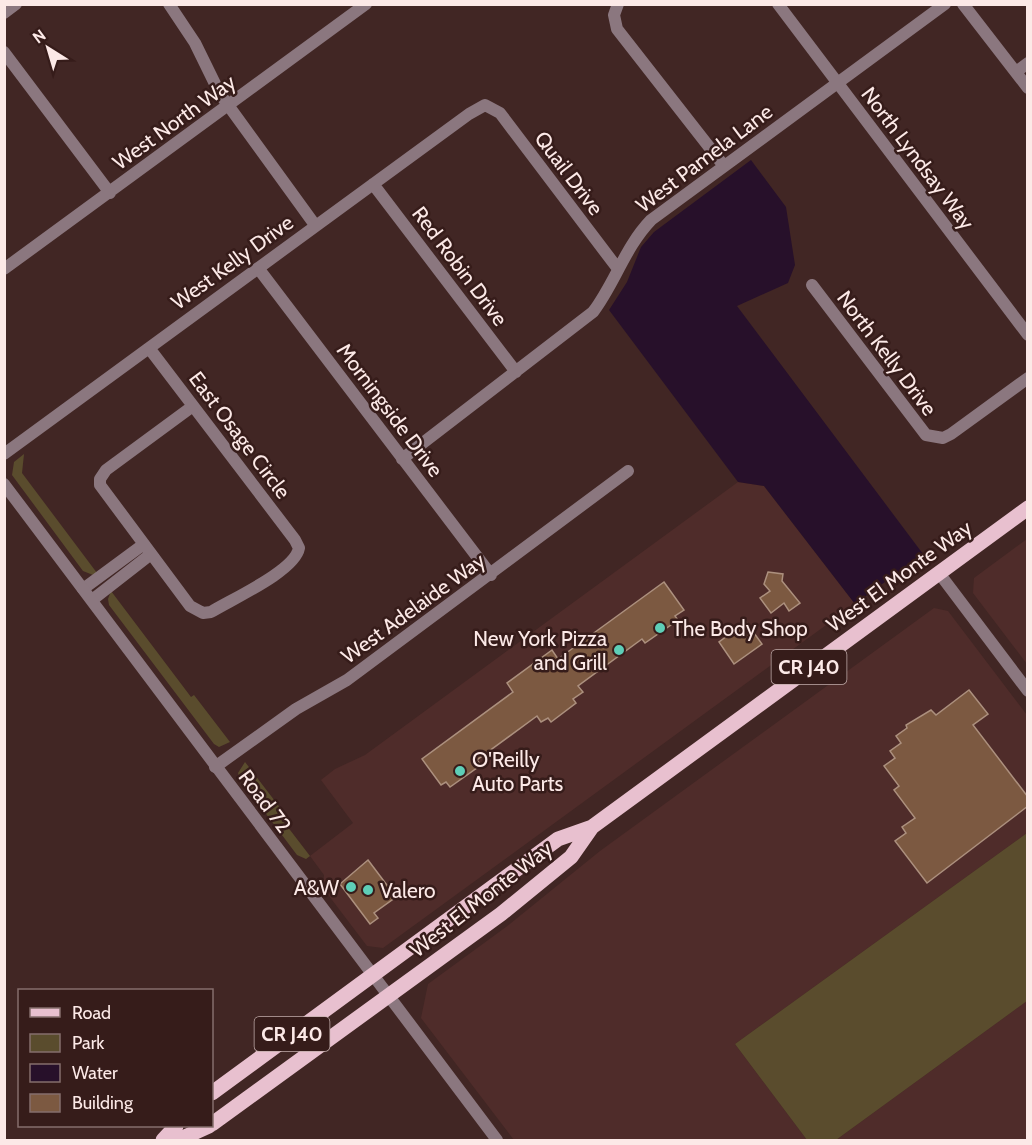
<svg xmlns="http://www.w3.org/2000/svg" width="1032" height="1145" font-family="Cabin,sans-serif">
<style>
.built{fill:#4f2c2a}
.green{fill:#5a4c2d}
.water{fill:#27102a}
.building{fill:#7c5941;stroke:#ac907e;stroke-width:1.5}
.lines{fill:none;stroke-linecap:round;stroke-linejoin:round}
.minor{stroke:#8b777f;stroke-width:12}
.tertiary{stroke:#8b777f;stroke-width:12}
.primary{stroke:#e8c0cf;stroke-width:15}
.poi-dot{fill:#5eceb7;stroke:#361c1a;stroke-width:2}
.labels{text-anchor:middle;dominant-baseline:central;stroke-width:5;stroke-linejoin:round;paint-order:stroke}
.shield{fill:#361c1a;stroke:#c1acaa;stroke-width:1.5}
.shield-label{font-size:20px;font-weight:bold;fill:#fce9e7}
.street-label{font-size:21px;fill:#fce9e7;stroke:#361c1a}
.poi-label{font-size:21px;fill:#fce9e7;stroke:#361c1a;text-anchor:start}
</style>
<rect width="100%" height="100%" fill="#412624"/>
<path class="built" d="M738,482L764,486L855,604L383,948L367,946L323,888L324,875L310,856L353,823L321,780L335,769L365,755Z
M1027,539V664L973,593L974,578Z
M934,608L948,611L1027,715V833L735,1044L807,1140H514L421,1018L428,984L506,927L600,851Z
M1027,1001V1140H836Z"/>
<path class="green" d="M24,454L22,473L97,573L93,575L83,571L12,475L14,462Z
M111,591L191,697L194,695L230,742L219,747L214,744L109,605L108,599Z
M245,762L281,809L277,813L310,856L306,859L297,855L240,779L238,773Z
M1027,833V1001L836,1140H807L735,1044Z"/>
<path class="water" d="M751,160L786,207L795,265L788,283L737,306L923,554L855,604L764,486L738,482L609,310L627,282L641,247L654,232Z"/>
<path class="building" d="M768,572L783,574L782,581L800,603L789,611L784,603L771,613L760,598L770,591L764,584Z
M664,582L684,610L675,616L678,620L645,643L642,639L578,686L583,692L573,699L576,703L551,722L548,718L541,722L537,716L477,760L481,765L450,787L446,782L441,785L422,759L513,692L507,683L552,650L558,659Z
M746,622L762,644L734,664L719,642Z
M969,690L988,714L973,725L1028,797V806L927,883L895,841L906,833L902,827L915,818L894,790L899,786L884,766L895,758L890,751L901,743L896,736L907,728L906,725L931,710L936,715Z
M368,860L396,897L374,913L378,918L370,924L340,884Z"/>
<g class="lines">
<path class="minor" d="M169,4L195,43L220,94L315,225
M618,4L614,15L617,29L724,166
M778,4L1028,335
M963,4L1028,88
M4,13L16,4
M4,52L110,193
M1016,72L1028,63
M373,184L516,372
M258,268L491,575
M4,269L366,4
M812,285L926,435L943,438L951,434L1028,378
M149,348L295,540L299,548C295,571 232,599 211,612L203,613L190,606L100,485V479L106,470L193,406
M4,454L469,114L485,105L500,113L618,269
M402,459L593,312C615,283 625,247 651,220L945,4
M939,573L1028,691
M83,589L144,544
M92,600L151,554
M215,767L296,709L347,680L628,471"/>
<path class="tertiary" d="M4,484L497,1140"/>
<path class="primary" d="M212,1093L558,839L592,827L1028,508
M212,1124L501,914L571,857L592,827
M163,1140L176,1126
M178,1140L209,1126"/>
</g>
<g class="poi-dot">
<circle cx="660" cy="628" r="6"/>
<circle cx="619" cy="650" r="6"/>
<circle cx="460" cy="771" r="6"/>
<circle cx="351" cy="887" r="6"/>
<circle cx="368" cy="890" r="6"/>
</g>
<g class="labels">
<g class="shield">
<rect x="771.5" y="650" width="75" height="34" rx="4.5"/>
<rect x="254.5" y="1017" width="75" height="34" rx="4.5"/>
</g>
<g class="shield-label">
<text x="809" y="667">CR J40</text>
<text x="292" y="1034">CR J40</text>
</g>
<g class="street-label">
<text transform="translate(174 122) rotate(-36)">West North Way</text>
<text transform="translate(704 158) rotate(-37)">West Pamela Lane</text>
<text transform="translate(918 158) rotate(53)">North Lyndsay Way</text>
<text transform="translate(569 173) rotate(53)">Quail Drive</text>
<text transform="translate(232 262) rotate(-36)">West Kelly Drive</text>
<text transform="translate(460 266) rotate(53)">Red Robin Drive</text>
<text transform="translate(887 353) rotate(53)">North Kelly Drive</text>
<text transform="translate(390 410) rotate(53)">Morningside Drive</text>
<text transform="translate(240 435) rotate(53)">East Osage Circle</text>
<text transform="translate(899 576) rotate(-36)">West El Monte Way</text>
<text transform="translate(413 608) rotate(-36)">West Adelaide Way</text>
<text transform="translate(265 801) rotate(53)">Road 72</text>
<text transform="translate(481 899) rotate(-38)">West El Monte Way</text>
</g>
<g class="poi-label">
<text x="672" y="628">The Body Shop</text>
<text x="607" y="638" text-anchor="end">New York Pizza<tspan x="607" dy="24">and Grill</tspan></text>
<text x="472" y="759">O'Reilly<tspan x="472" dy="24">Auto Parts</tspan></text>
<text x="339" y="887" text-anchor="end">A&amp;W</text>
<text x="380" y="890">Valero</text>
</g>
</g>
<rect width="1032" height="1145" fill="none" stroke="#fce9e7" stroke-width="12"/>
<rect x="18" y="989" width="195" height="138" fill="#361c1a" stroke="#856e6c" stroke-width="1.5"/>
<rect x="30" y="1008" width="30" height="9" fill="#e8c0cf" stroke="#856e6c" stroke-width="1.5"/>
<text x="72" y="1019" font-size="18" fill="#fce9e7">Road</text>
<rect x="30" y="1034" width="30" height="18" fill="#5a4c2d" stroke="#856e6c" stroke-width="1.5"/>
<text x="72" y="1049" font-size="18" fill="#fce9e7">Park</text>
<rect x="30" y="1064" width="30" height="18" fill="#27102a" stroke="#856e6c" stroke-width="1.5"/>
<text x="72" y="1079" font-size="18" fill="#fce9e7">Water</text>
<rect x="30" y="1094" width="30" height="18" fill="#7c5941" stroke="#856e6c" stroke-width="1.5"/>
<text x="72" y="1109" font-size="18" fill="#fce9e7">Building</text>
<g transform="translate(48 48) rotate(323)" stroke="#361c1a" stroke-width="4.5" paint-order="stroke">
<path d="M0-4.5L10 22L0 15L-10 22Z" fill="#fce9e7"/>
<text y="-9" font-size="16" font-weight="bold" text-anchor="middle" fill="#fce9e7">N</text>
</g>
</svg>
